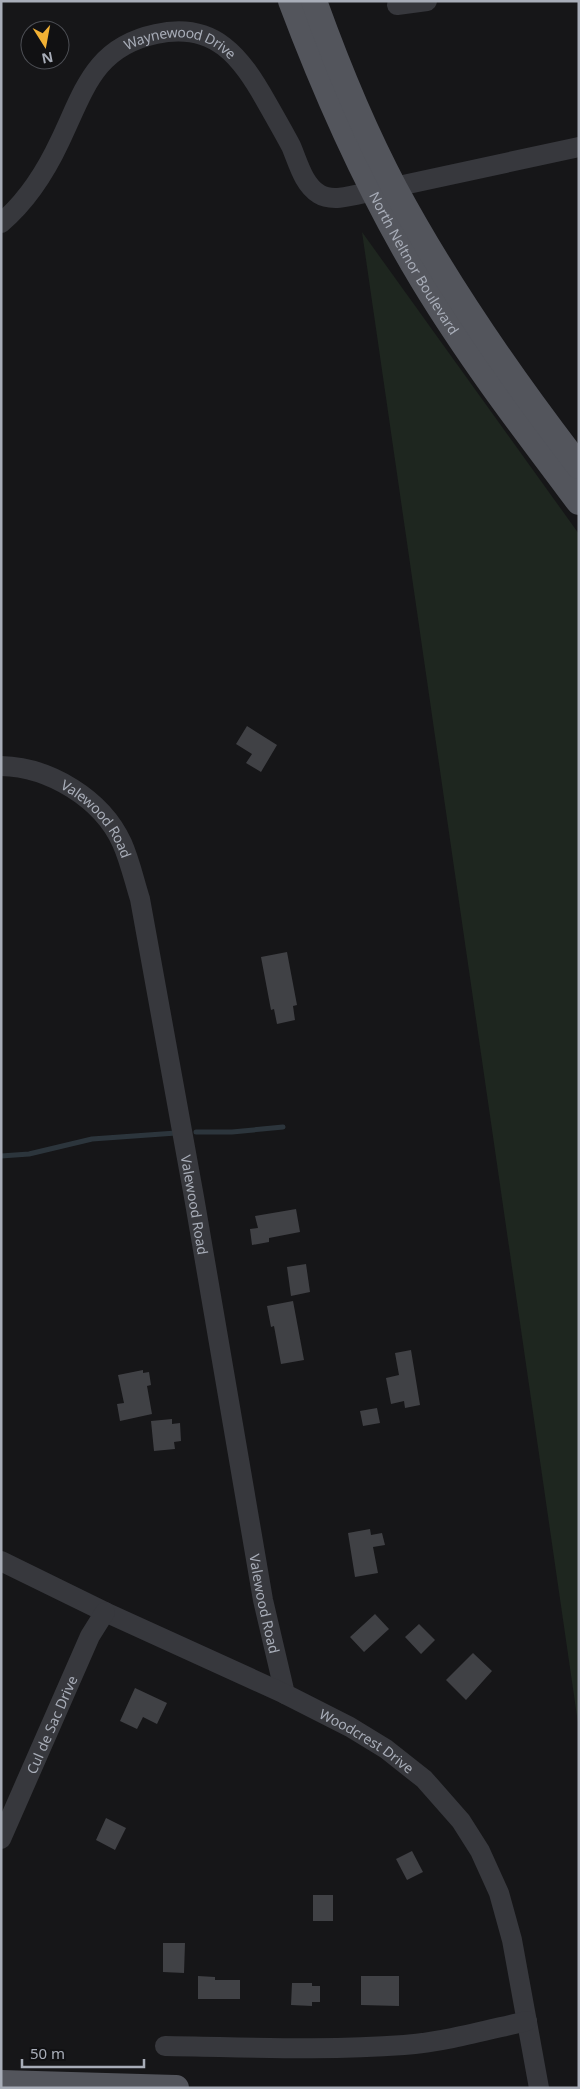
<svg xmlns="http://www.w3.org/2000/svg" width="580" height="2089" font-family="'Noto Sans',sans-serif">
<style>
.green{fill:#1e261f}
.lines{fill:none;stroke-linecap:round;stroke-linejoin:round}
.stream{stroke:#2c353c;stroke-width:5}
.building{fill:#404145}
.minor{stroke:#37383d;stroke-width:20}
.major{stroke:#53555c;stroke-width:26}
.labels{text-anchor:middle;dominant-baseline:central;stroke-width:4;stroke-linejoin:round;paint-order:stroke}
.street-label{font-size:14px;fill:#a8adb8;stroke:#111113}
</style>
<rect width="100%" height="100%" fill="#161618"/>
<path class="green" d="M362,232L579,534V1730Z"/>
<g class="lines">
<path class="stream" d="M196,1132H232L283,1127
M1,1156L29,1154L92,1139L176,1133"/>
</g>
<path class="building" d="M247,726L277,745L261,772L246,763L252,754L236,744Z
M287,952L297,1005L293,1006L295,1020L277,1024L274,1009L271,1010L261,957Z
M296,1209L300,1232L269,1238V1242L252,1245L250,1229L258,1228L255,1216Z
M306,1264L310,1292L291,1296L287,1267Z
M293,1301L304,1360L281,1364L274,1326L271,1327L267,1306Z
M411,1350L420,1405L405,1408L404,1401L391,1404L386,1378L399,1375L395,1353Z
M143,1370V1373L149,1372L151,1385L147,1386L152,1414L120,1421L117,1404L124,1403L118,1375Z
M377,1408L380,1423L363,1426L360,1411Z
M172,1419V1424L180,1423L181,1441L174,1442L175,1449L154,1451L151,1421Z
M370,1529L371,1535L382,1533L385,1545L373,1547L378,1573L355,1577L348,1533Z
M375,1614L389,1629L364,1652L350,1637Z
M419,1624L435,1640L421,1654L405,1637Z
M473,1653L492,1671L466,1700L446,1680Z
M135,1688L167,1703L157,1724L143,1717L137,1729L120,1721Z
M106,1818L126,1828L115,1850L96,1840Z
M412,1851L423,1872L407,1880L396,1859Z
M313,1895H333V1921H313Z
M163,1943H185L184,1973L163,1972Z
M198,1976L215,1977V1980H240V1999H198Z
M361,1976H399V2006L361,2005Z
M292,1983H312V1986H320V2002H312V2006L291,2005Z"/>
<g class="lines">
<g class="minor">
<path d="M397,5L427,1"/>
<path d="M394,187L579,147"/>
<path id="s1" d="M1,223C27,201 46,171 60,141C84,91 94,47 156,34C215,21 241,57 267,103C275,117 283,131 291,146C298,162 303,184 319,194C333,203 358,194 374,191"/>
<path id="s2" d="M1,766C50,767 102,799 122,843C130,861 134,880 140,899L194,1197L263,1600L285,1694"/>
<path id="s3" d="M1,1561L105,1612L285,1694L350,1727L386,1749L424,1779L461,1821L480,1851L499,1893L512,1940L539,2088"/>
<path id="s4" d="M1,1839L90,1636L105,1612"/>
<path d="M165,2046C244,2047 325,2051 404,2045C445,2042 487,2030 527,2021"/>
</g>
<g class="major">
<path id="s5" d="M291,1C327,97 369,191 422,279C469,357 524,429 579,502"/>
<path d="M314,1C337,65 363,129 395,189C448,287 511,378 579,466"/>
<path d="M1,2083L176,2088"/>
</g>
</g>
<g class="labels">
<g class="street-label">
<text stroke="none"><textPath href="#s1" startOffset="279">Waynewood Drive</textPath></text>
<text stroke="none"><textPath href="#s5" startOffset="290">North Neltnor Boulevard</textPath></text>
<text stroke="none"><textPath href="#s2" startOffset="115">Valewood Road</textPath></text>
<text stroke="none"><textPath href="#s2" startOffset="520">Valewood Road</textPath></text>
<text stroke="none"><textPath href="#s2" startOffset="925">Valewood Road</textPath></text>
<text stroke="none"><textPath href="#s4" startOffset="125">Cul de Sac Drive</textPath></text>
<text stroke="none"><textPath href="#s3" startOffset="408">Woodcrest Drive</textPath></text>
</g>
</g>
<rect width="580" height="2089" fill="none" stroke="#a8adb8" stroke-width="5"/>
<g transform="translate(45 45) rotate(169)"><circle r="24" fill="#111113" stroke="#4d4f55"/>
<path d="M0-4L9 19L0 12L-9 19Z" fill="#f2b134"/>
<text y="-8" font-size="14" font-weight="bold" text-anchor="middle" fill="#a8adb8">N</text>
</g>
<path d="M22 2059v8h122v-8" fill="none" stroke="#a8adb8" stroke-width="2.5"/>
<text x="30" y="2059" font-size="15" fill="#a8adb8" stroke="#111113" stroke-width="4" paint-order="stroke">50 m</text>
</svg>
